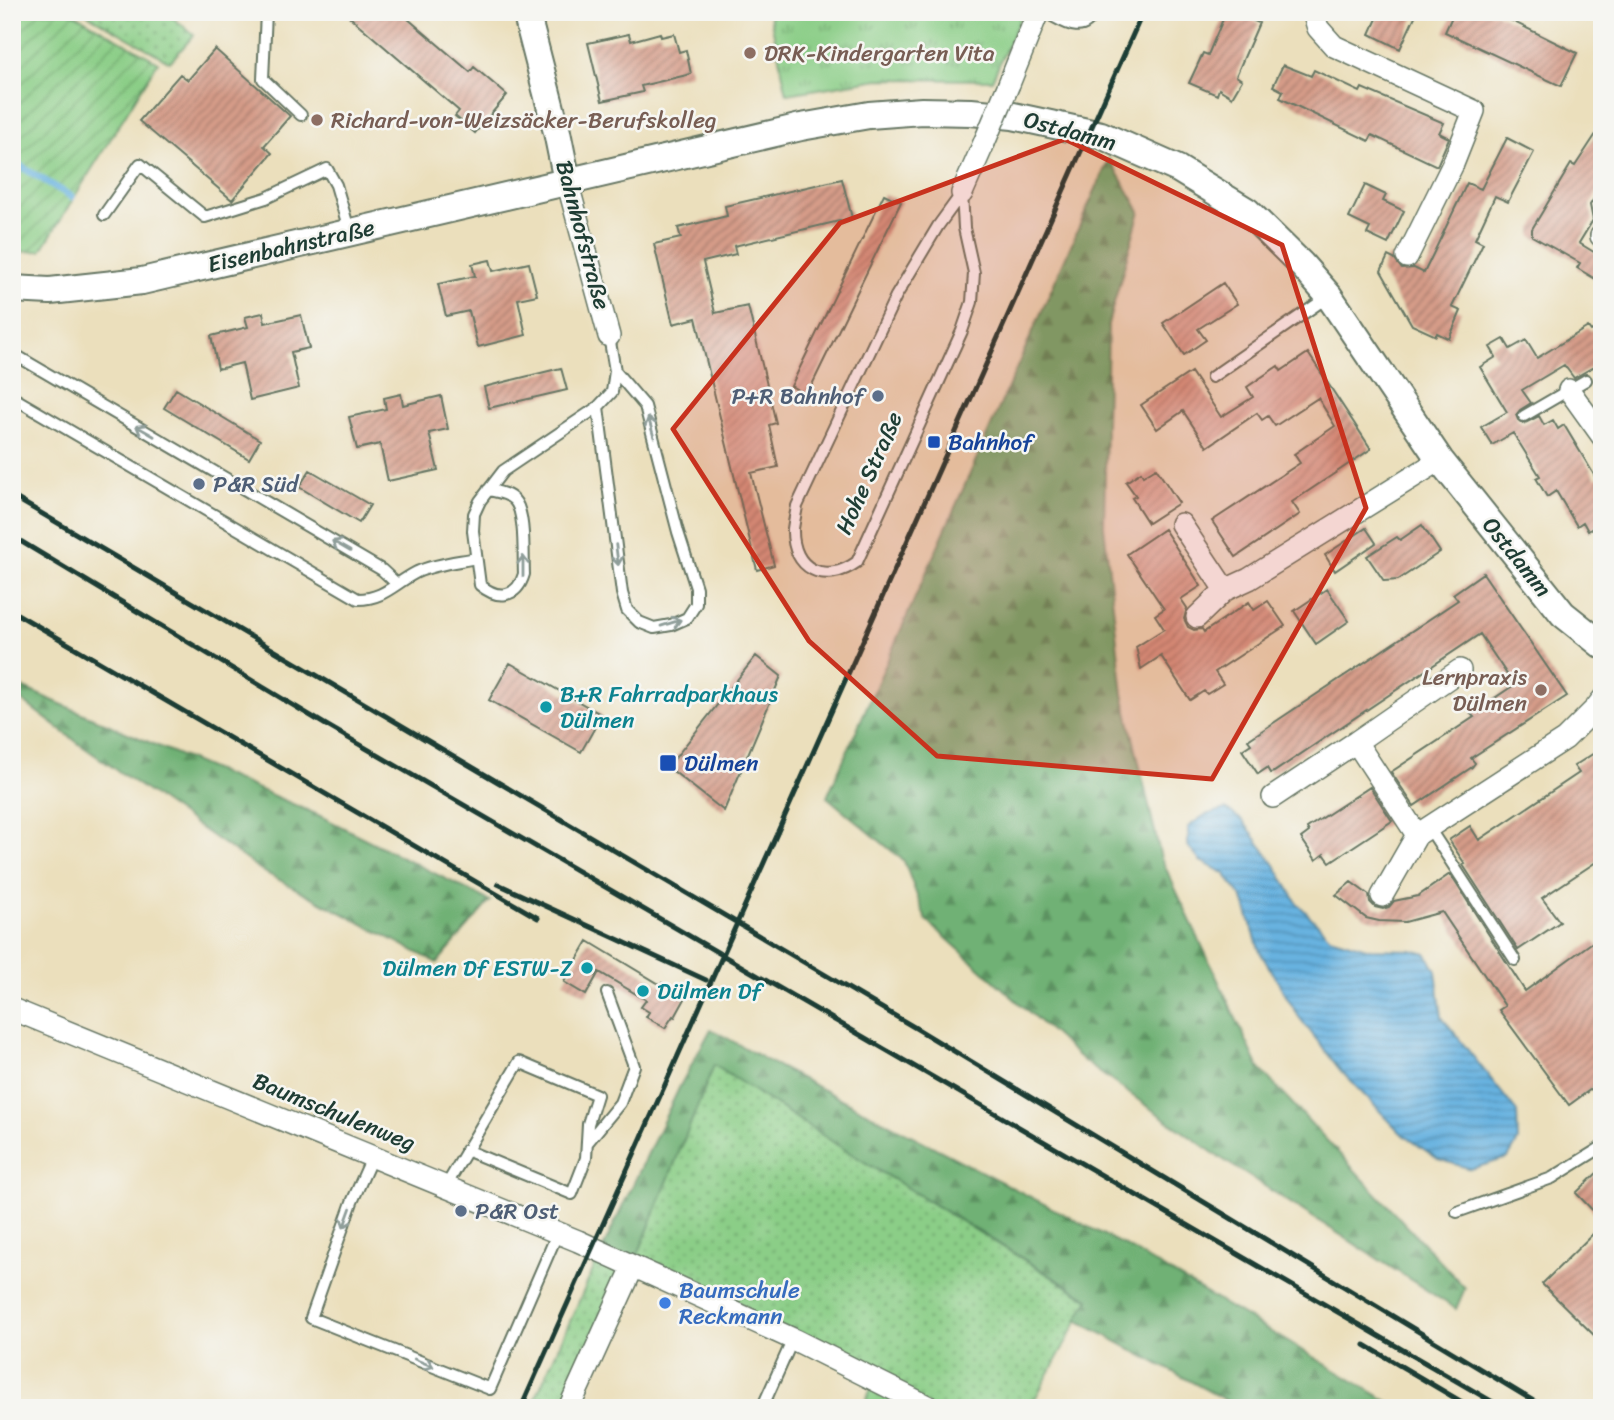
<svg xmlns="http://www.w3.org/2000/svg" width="1614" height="1420" font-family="Sriracha,sans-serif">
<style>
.grass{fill:url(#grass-dots);stroke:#55865e;stroke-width:2}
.forest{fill:url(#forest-firs);stroke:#487754;stroke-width:2}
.park{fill:url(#park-tufts);stroke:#55865e;stroke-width:2}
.garden{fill:url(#garden-furrows);stroke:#55865e;stroke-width:2}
.water{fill:url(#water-rules);stroke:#43788a;stroke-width:2}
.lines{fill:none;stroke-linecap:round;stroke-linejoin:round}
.stream{stroke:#67b2e0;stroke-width:7}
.building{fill:url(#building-hatch)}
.service-casing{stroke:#667664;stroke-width:14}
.minor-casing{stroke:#667664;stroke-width:24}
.tertiary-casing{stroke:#667664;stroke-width:30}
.service{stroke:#fff;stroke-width:10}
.minor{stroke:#fff;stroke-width:21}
.tertiary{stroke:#fff;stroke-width:26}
.rail{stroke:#1f3d34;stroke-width:5}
.minor-bridge-casing{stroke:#667664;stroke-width:24;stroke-linecap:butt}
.minor-bridge{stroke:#fff;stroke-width:21}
.oneway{stroke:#8f9e9a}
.marked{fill:#c8321e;fill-opacity:0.2;stroke:#c8321e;stroke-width:5;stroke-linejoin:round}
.education-dot{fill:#8d6e63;stroke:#f6f6f2;stroke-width:2.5}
.service-dot{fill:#5c6f8a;stroke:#f6f6f2;stroke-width:2.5}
.transit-dot{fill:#1a4fb4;stroke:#f6f6f2;stroke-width:2.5}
.culture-dot{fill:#0f9aa8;stroke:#f6f6f2;stroke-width:2.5}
.shop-dot{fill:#3f7fe0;stroke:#f6f6f2;stroke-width:2.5}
.labels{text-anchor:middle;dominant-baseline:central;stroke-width:5;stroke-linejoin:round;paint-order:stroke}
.education-label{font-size:23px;fill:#785e54;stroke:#f6f6f2;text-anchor:start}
.street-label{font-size:23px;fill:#1f3d34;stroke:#f6f6f2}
.service-label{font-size:23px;fill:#4e5e75;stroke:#f6f6f2;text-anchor:start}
.transit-label{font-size:23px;fill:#164399;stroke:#f6f6f2;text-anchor:start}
.culture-label{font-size:23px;fill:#0d838f;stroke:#f6f6f2;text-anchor:start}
.shop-label{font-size:23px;fill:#366cbe;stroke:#f6f6f2;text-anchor:start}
</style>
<defs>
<pattern id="grass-dots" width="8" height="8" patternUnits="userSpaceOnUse" patternTransform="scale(1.75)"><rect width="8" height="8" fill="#8bce87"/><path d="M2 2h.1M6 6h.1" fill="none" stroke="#71a86f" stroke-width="1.8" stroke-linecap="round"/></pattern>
<pattern id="forest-firs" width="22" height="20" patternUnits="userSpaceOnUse" patternTransform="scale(1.75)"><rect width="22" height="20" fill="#70b174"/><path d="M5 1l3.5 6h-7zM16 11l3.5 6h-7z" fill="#5b9160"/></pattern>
<pattern id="park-tufts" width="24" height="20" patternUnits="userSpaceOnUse" patternTransform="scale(1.75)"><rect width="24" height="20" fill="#8bce87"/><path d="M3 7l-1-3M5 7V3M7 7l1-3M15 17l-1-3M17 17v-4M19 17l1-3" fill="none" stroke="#71a86f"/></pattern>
<pattern id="garden-furrows" width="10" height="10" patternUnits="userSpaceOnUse" patternTransform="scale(1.75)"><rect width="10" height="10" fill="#8bce87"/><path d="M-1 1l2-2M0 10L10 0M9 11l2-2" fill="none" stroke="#71a86f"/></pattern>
<pattern id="water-rules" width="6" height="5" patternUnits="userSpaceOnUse" patternTransform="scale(1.75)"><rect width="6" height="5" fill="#67b2e0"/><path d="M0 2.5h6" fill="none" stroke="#5492b6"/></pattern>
<pattern id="building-hatch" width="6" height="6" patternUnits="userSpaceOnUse" patternTransform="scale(1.75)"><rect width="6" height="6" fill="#d59b88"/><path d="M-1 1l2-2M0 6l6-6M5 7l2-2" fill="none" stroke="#ac8070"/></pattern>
</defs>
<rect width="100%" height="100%" fill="#f6f6f2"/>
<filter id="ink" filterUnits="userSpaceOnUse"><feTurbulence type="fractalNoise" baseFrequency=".0143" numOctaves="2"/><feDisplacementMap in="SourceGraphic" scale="14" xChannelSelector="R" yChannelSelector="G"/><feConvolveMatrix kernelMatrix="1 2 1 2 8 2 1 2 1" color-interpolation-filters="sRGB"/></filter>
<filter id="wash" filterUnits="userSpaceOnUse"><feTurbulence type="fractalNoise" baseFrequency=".00686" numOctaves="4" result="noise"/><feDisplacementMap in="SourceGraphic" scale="28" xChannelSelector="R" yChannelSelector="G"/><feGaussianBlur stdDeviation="1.57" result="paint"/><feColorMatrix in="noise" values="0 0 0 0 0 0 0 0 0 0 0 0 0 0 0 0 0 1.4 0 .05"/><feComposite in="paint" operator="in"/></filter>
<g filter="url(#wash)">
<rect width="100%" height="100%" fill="#ebdfbc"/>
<path class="grass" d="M83,12H166L194,35L170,62Z
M714,1064L850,1153L1089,1300L1030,1408H863L874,1381L633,1268L569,1408H531L601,1252L633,1267Z"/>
<path class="forest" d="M1109,159L1140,211L1108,324L1104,526L1123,694L1161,858L1259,1068L1465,1288L1456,1309L1216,1155L1085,1062L926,920L904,861L827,797Z
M12,683L318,815L490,901L437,963L264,872L82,746L12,693Z
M711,1029L777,1066L1133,1250L1399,1408H1240L1077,1320L1089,1299L850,1153L714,1065L633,1267L601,1252L680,1086Z"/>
<path class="park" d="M769,12H1023L992,80L879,79L787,94Z"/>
<path class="garden" d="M12,12H71L158,62L41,251L12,252Z"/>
<path class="water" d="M1226,809L1243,821L1275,865L1297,903L1330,937L1370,949L1412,950L1427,954L1436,971L1442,1017L1517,1112L1518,1141L1508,1158L1471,1169L1438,1159L1401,1133L1341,1071L1299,1017L1260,952L1243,899L1224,873L1200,861L1188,846V827L1205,815Z"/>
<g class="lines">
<path class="stream" d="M12,161L72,197"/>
</g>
<g id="blocks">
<path class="building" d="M344,12H400L470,72L474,67L507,95L475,133L455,116L459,111Z
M1226,12H1248L1245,17L1259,23L1236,76L1242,80L1232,97L1219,89L1217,95L1189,83L1203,53L1208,55Z
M1380,12H1417L1400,49L1370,34Z
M1454,12H1494L1577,53L1561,86L1445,32Z
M660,33L661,37L674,34L679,52L686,50L691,74L641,86L643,92L602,101L588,43L629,34L631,41Z
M215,49L290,116L264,146L272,153L232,200L139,121L180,74L188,80Z
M1283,65L1311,76L1314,70L1360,92L1362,88L1444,123L1439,133L1449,138L1437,166L1372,135L1369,141L1280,98L1283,91L1273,86Z
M1602,125V186L1590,205L1593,220L1579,243L1602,257V283L1577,268L1580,263L1532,236V229L1571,164L1575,166Z
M1507,138L1534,152L1508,202L1495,196L1475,239L1483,243L1452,307L1461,311L1449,339L1437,333L1436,336L1412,325L1381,271L1388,256L1394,259L1402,269L1414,268L1424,273L1467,183L1481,189Z
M842,179L852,218L734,246L736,254L703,262L715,313L748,306L776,423L769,425L778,467L751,473L774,565L757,570L696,318L673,324L654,244L681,238L678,228L727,216L725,206Z
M1365,185L1386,195L1383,201L1404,211L1388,244L1367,234L1370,228L1349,218Z
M884,194L901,202L807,395L791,386Z
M490,260L493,271L529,263L537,295L518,299L526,335L478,347L469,311L446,316L438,284L475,276L472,264Z
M1223,283L1237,304L1198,329L1206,340L1184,355L1163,323Z
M263,313L265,323L301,315L309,348L291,352L299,388L250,400L242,363L218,369L211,336L248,327L245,317Z
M1602,325V362L1574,378L1564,365L1522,390L1531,403L1520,410L1516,415L1518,420L1523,424L1539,416L1544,425L1553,420L1558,429L1564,425L1596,478L1602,474V522L1588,531L1583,522L1577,526L1556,491L1547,497L1536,478L1540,476L1513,433L1492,445L1481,427L1507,412L1480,367L1496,357L1490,347L1504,339L1510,349L1526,340L1537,358L1588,327L1591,331Z
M1308,353L1371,449L1292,502L1300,514L1236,557L1212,521L1300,463L1294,454L1335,426L1318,398L1275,426L1268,416L1262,420L1257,413L1207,447L1183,411L1157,429L1141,405L1191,372L1221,417L1253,397L1247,387L1278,366L1281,371Z
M561,368L567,390L489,408L484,387Z
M176,389L260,440L249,459L164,408Z
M401,394L403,405L441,396L448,429L429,433L438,470L388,481L380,444L357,449L349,417L386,409L384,398Z
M1156,468L1179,503L1148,523L1132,498L1136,496L1126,482L1141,472L1143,476Z
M310,470L370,505L359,523L299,487Z
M1422,525L1440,552L1398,580L1384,581L1367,556L1397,537L1400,540Z
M1366,528L1376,543L1335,571L1325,555Z
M1164,529L1201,586L1181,599L1187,608L1184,619L1188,627L1194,630L1202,629L1204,632L1249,602L1254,610L1268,601L1285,626L1215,672L1223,684L1207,694L1204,691L1190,700L1161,656L1141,669L1136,647L1164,629L1155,615L1164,609L1127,554Z
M1483,573L1567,696L1471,758L1475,763L1472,767L1414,806L1391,772L1474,717L1471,714L1514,685L1480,634L1274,772L1270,773L1267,768L1258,774L1242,750L1251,744L1248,740L1458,600L1453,594Z
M1327,589L1349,621L1316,644L1294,611Z
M756,656L781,676L724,811L668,767Z
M510,663L602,715L581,752L489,700Z
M1602,748V858L1542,898L1560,922L1518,950L1463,865L1465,864L1449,840L1470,826L1479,840L1579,773L1574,766Z
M1370,787L1392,821L1330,862L1324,854L1316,860L1301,838L1309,832L1307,828Z
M1450,874L1525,991L1594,941L1602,951V1081L1569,1105L1499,1010L1505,1006L1442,912L1405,922L1379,921L1366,918L1336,895L1351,882L1369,895L1370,902L1375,907L1383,909L1389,907L1394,901L1418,896Z
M588,941L661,985L662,983L686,997L675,1017L673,1016L665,1028L646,1017L649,1012L641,1007L646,1000L599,972L586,995L564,982Z
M1602,1168V1220L1576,1193Z
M1602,1225V1343L1542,1284Z"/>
</g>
</g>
<g filter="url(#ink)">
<use href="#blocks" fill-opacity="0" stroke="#667664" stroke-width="2"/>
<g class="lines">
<g class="service-casing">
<path id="service" d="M266,12L263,79L301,115
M1045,12C1063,21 1083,38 1094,12
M962,193L964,228L974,273L972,302L962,331L857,562C825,585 792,570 793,529C794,521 796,513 797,506L896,296L938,226Z
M104,215L140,164L205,217L266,198L327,169L336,185L350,233
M12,353L382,570L397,584
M1212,377L1329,296
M12,397L358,599C384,599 395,583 417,572C435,564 456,562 476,558
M598,407L622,593L627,610L639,622L654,628L671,625L687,618L696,604V588L678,532L645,406L615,371
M1524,416L1586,380
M488,490C497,492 508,493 514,500C526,512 523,557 524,574C517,598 498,600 480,585L473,531L474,514L480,501L503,471L598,407L612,392L615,371L609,336
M1429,828L1515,960
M587,1143L620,1103L634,1066L607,993
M373,1155L352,1202L311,1318L490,1389L558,1232
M446,1186L519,1062L597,1095L588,1124L586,1158L572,1194L466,1150
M1457,1212L1552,1178L1602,1147
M762,1408L793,1339"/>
</g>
<g class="minor-casing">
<path id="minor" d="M1313,12L1318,28L1334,46L1474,111L1453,164L1407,257
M1009,84L1038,12
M567,181L609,336
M962,193L984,143
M1601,236L1602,235
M1569,390L1602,436
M1181,524L1225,590L1249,579L1440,460
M1197,617L1225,590
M1356,742L1460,670
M1273,797L1356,742L1417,835
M1382,896L1417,835L1565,739L1595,709L1602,700
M12,1009L578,1241L793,1339L931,1408
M569,1408L633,1267"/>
</g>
<g class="tertiary-casing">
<path id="tertiary" d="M526,12L557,132L567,181
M12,289L50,291L142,281L801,127L869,115L922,111L971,112L1013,116L1101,135L1178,169L1247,211L1301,264L1329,296L1440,460L1563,614L1602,645"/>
</g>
<use href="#service" class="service"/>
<use href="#minor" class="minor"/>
<use href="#tertiary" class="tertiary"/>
<path class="rail" d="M12,496L919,1030L1545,1408
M12,536L326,725L1503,1408
M12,611L538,918
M498,884L706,980
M1365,1345L1472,1408
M521,1408L1143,12"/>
<g class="minor-bridge-casing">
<path id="minor-bridge" d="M984,143L1009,84"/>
</g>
<use href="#minor-bridge" class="minor-bridge"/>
</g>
<defs><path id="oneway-shaft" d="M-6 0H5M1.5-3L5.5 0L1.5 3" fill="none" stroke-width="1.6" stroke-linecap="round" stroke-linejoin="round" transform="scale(1.75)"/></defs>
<g class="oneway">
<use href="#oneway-shaft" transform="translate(651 427) rotate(-106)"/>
<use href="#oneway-shaft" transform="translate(145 431) rotate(-150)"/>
<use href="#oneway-shaft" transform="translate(341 546) rotate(-150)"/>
<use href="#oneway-shaft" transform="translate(617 555) rotate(83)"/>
<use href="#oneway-shaft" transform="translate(523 566) rotate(-90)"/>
<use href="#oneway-shaft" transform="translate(671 623) rotate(-17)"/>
<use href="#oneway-shaft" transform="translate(347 1218) rotate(110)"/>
<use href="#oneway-shaft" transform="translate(424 1363) rotate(22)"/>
</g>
</g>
<path class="marked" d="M1065,139L1282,245L1366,508L1212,779L937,756L809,641L673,429L840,223Z"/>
<g class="education-dot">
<circle cx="750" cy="53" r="7"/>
<circle cx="317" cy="120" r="7"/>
<circle cx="1541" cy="690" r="7"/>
</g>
<g class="service-dot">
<circle cx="878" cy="396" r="7"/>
<circle cx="199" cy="484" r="7"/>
<circle cx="461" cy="1211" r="7"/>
</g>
<g class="transit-dot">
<rect x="927" y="435" width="14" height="14" rx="3.5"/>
<rect x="659" y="754" width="18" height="18" rx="3.5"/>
</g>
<g class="culture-dot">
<circle cx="546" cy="707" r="7"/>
<circle cx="587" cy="968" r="7"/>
<circle cx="643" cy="991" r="7"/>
</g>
<circle class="shop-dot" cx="665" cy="1303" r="7"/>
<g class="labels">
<g class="education-label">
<text x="764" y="53">DRK-Kindergarten Vita</text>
<text x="331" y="120">Richard-von-Weizsäcker-Berufskolleg</text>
<text x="1527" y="677" text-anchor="end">Lernpraxis<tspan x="1527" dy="26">Dülmen</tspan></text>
</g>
<g class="street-label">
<text transform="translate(1070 131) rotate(15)">Ostdamm</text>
<text transform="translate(583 235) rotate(75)">Bahnhofstraße</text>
<text transform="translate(291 246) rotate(-13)">Eisenbahnstraße</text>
<text transform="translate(869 473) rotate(-66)">Hohe Straße</text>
<text transform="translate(1517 557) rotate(51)">Ostdamm</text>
<text transform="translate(334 1112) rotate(22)">Baumschulenweg</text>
</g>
<g class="service-label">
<text x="864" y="396" text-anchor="end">P+R Bahnhof</text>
<text x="213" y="484">P&amp;R Süd</text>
<text x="475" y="1211">P&amp;R Ost</text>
</g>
<g class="transit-label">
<text x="948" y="442">Bahnhof</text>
<text x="684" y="763">Dülmen</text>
</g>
<g class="culture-label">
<text x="560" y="694">B+R Fahrradparkhaus<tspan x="560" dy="26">Dülmen</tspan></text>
<text x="573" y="968" text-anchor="end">Dülmen Df ESTW-Z</text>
<text x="657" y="991">Dülmen Df</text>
</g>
<g class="shop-label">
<text x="679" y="1290">Baumschule<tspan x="679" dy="26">Reckmann</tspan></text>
</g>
</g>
<rect width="1614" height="1420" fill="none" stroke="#f6f6f2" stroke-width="42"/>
</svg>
